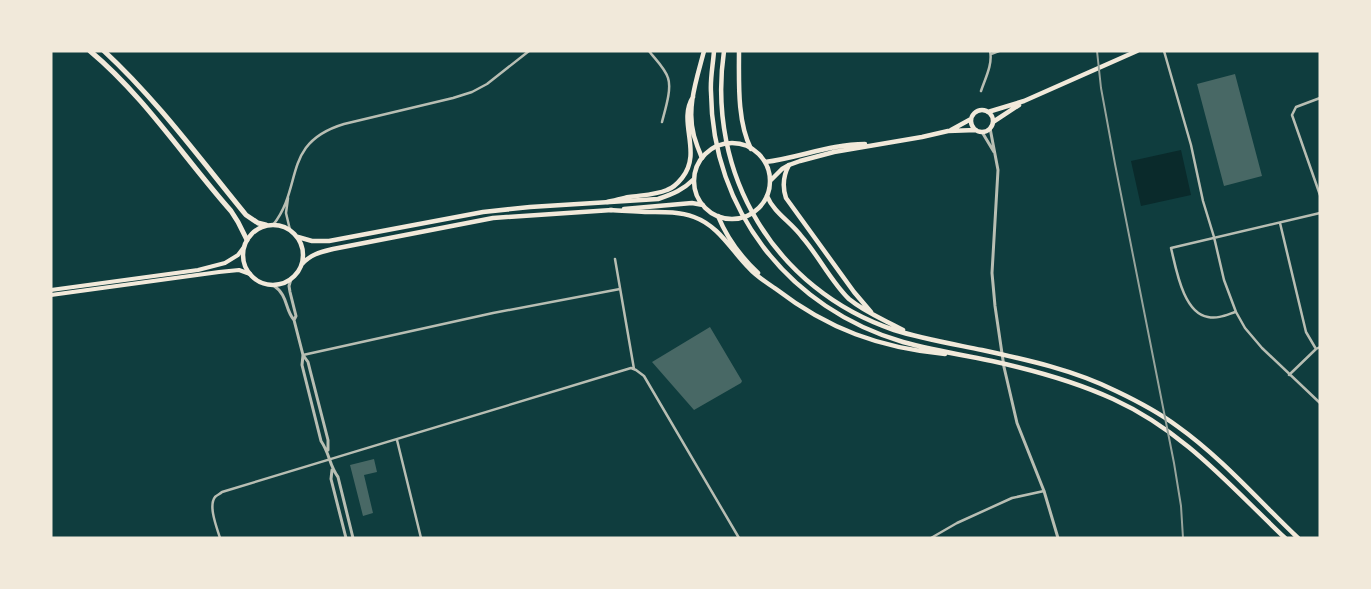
<svg xmlns="http://www.w3.org/2000/svg" width="1371" height="589" font-family="Signika,sans-serif">
<style>
.water{fill:#0a2a2b}
.building{fill:#486865}
.lines{fill:none;stroke-linecap:round;stroke-linejoin:round}
.minor{stroke:#b8beb3;stroke-width:2.5}
.tertiary{stroke:#b8beb3;stroke-width:3}
.secondary{stroke:#f1e9da;stroke-width:4}
.primary{stroke:#f1e9da;stroke-width:4.5}
.trunk{stroke:#f1e9da;stroke-width:4.5}
.motorway{stroke:#f1e9da;stroke-width:5}
.rail{stroke:#97a49c;stroke-width:2}
</style>
<rect width="100%" height="100%" fill="#0f3d3e"/>
<path class="water" d="M1181,150L1191,195L1141,206L1131,161Z"/>
<path class="building" d="M1235,74L1262,176L1224,186L1197,84Z
M710,327L742,381L741,383L694,410L652,362Z
M374,459L377,472L364,475L373,513L363,516L350,465Z"/>
<g class="lines">
<path class="minor" d="M649,51C655,59 665,68 668,78C672,89 665,110 662,122
M1164,51L1191,145L1203,201L1214,237L1224,280L1236,312L1245,328L1262,348L1320,403
M991,54L999,51
M981,91C985,79 993,64 990,51
M1320,98L1296,107L1292,115L1320,195
M288,198L286,213L290,230
M1280,223L1306,332L1316,349
M273,225C304,186 281,143 344,124L453,98L472,92L487,84L529,51
M615,259L634,369
M1235,312C1226,315 1218,319 1208,317C1183,313 1176,268 1171,248L1320,213
M303,355L493,313L620,289
M1289,375L1316,349L1320,347
M397,440L421,538
M220,538C217,528 208,506 215,497C217,495 220,494 222,492L631,368L636,370L644,376L739,538
M931,538L957,523L1012,498L1044,491"/>
<path class="tertiary" d="M990,128L998,170L992,273L995,306L1004,367L1017,423L1044,491L1058,538
M982,132L994,152
M291,279L289,286L290,292L296,316L294,320
M273,285C289,296 284,308 294,320L303,355L302,365L321,441C330,454 329,465 338,477L353,538
M303,355L308,362L310,370L328,440V450
M332,470L331,479L346,538"/>
<path class="secondary" d="M51,290L198,270L225,263L238,255L244,247
M51,295L219,272L239,270L250,274"/>
<path class="primary" d="M971 121a11 11 0 1 1 22 0a11 11 0 1 1-22 0Z
M988,112L1024,101L1137,51
M993,122L1019,105
M951,130L971,119
M694 181a38 38 0 1 1 76 0a38 38 0 1 1-76 0Z
M765,162C799,158 830,144 865,144
M770,181L782,169L789,165L800,161L834,152L922,137L948,131L976,130
M624,209L692,203L703,205
M243 255a30 30 0 1 1 60 0a30 30 0 1 1-60 0Z
M298,237L312,241H329L483,212L530,207L658,199C673,194 683,190 694,179
M302,264C311,254 321,252 333,249L493,218L612,210"/>
<path class="trunk" d="M714,51C713,65 710,79 711,92C712,211 790,309 903,342C932,350 962,355 992,361C1033,370 1074,381 1113,399C1185,432 1229,485 1285,538
M724,51C706,174 775,290 894,330C923,339 953,344 982,350C1028,360 1074,370 1116,391C1137,401 1158,412 1177,426C1222,458 1258,500 1298,538
M739,51C739,82 737,121 751,149
M702,158C699,151 696,143 694,136C686,108 697,78 704,51
M789,165C783,176 782,186 786,198L854,292L871,312
M767,196C774,213 791,222 802,237C818,255 832,283 849,299C866,313 885,320 903,330
M607,202C614,201 622,198 629,197C642,195 655,195 667,190C673,188 678,183 682,178C703,152 677,122 693,97
M610,210C622,211 633,211 645,212C661,212 678,211 694,217C719,226 731,250 749,268C756,276 767,283 776,289C828,329 880,348 945,354
M718,216C727,238 741,257 758,273"/>
<path class="motorway" d="M90,51C145,97 184,158 231,211L238,222L247,240
M104,51C157,100 200,159 246,215L258,223L266,225"/>
<path class="rail" d="M1097,51L1101,88L1115,164L1174,463L1181,506L1183,538"/>
</g>
<rect width="1371" height="589" fill="none" stroke="#f1e9da" stroke-width="105"/>
</svg>
